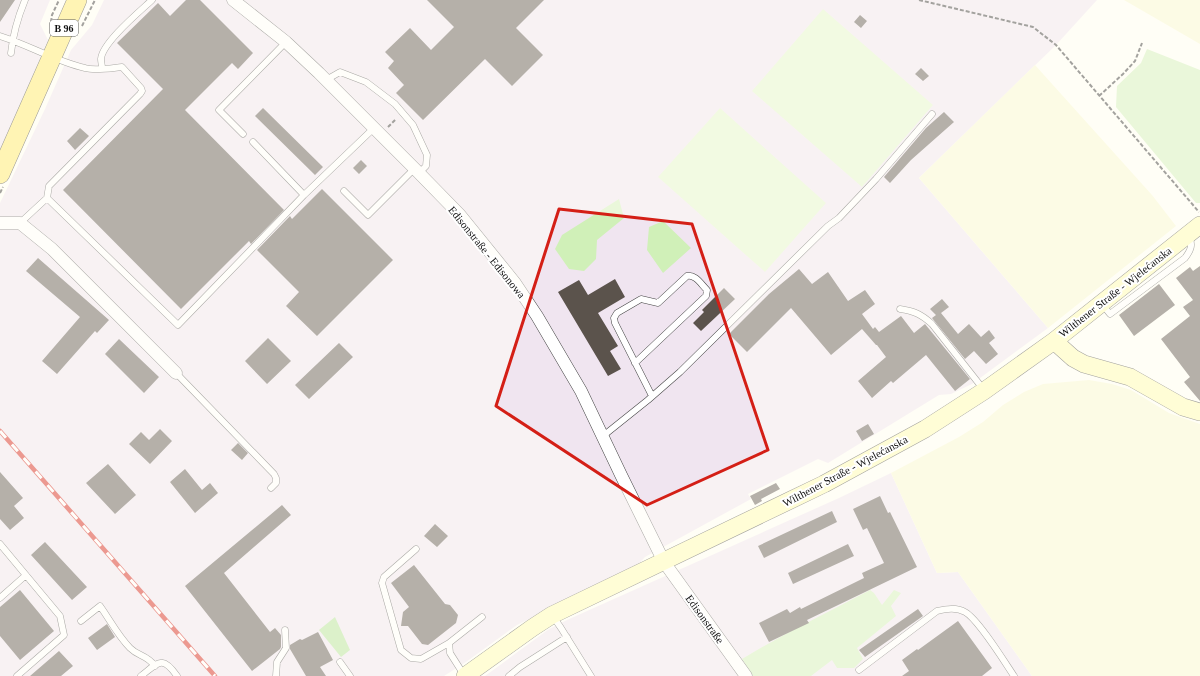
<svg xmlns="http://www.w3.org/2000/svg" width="1200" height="676" font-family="'Times New Roman',serif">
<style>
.industrial{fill:#f0e5f0}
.farmland{fill:#f9f9d1}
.green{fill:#d0f0b8}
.forest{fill:#b1e296}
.pitch{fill:#e3f5cb}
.building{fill:#5b534c}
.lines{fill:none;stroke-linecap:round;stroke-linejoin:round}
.lane-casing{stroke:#444;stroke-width:7}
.street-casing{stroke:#444;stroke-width:13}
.secondary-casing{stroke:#333;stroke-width:18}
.primary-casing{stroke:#222;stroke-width:20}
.path{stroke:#333;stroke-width:2;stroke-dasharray:4 2;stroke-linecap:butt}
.lane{stroke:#fff;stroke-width:6}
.street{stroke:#fff;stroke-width:12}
.secondary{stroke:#fffdb0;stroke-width:17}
.primary{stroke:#ffe865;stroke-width:19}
.rail-casing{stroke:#d41f16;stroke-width:4.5}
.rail{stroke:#fff;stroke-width:3;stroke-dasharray:9;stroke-linecap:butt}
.marked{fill:none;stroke:#d41f16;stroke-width:3;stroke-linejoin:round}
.labels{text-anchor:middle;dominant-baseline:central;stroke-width:4;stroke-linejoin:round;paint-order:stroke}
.shield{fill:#fff;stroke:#585858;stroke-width:1}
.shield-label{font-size:10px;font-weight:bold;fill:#111}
.street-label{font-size:11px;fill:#111;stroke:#fff}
</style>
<rect width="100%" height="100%" fill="#fffef5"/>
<path class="industrial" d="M0,0H50L40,24L48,40L0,151Z
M104,0H1097L1056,45L919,178L1048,328L972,384L951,394L939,395L828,463L818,459L748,494L751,499L645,557L636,567L517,625L466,662L444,676H0V203L45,109L71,50L92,25Z
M891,473L937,573L958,572L1032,676H485L549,629L567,620L839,498Z"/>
<path class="farmland" d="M1124,0H1200V44Z
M1035,65L1152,195L1176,226L1048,328L919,178Z
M1089,380L1112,384L1131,390L1169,413L1200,424V676H1032L958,572L937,573L891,473L959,437L983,422L1003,405L1024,392L1043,384Z"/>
<path class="green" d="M1147,49L1200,70V203H1196L1116,107L1117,86L1141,63Z
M619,199L624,218L597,240L596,259L584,271L569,269L555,249L562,235Z
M663,221L691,248L663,273L647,250L649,227Z
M870,590L874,593L882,605L894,590L901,593L891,606L896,616L857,648L863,659L854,668H837L832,660L811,676H753L742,659C783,634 827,613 870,590Z"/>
<path class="forest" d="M335,617L350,650L341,657L319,630Z"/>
<path class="pitch" d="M823,9L933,105L862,187L752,91Z
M720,108L826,203L765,272L658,177Z"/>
<path class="building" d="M0,0H15L0,22Z
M186,0H200L253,53L238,69L232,63L185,110L284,210L251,244L249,241L181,309L63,190L163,89L117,43L158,3L170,16Z
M427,0H544L516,28L543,55L512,86L485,59L423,120L396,93L404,85L388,68L394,61L385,52L410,28L431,50L454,27Z
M860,15L867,21L861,28L854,22Z
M921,68L929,76L923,81L915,74Z
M263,108L323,167L315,175L255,116Z
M944,112L954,122L911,160L890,183L884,177L926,128Z
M80,128L89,136L75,150L67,141Z
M361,160L367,166L359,174L353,168Z
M322,189L393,260L317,336L286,306L299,292L257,250L290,216L292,219Z
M38,258L109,320L97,333L95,331L57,374L42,361L80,317L26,271Z
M1200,266V401L1184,382L1190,377L1161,339L1190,316L1183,307L1193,300L1176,278L1190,267L1193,271Z
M799,269L812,284L828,272L848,301L865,290L875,304L862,314L873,329L875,327L879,332L901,316L914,333L925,324L970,379L955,391L926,355L893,383L891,381L872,398L858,381L886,357L877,345H876L862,329L831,355L791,308L747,352L729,334L769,294Z
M615,279L625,297L598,313L618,346L610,351L621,369L608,376L558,292L579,280L588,295Z
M1159,284L1175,305L1134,336L1119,315Z
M724,288L735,299L701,331L693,323L704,312L702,310Z
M942,299L949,307L941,313L958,334L969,324L981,337L989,330L995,338L989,343L998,354L986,364L974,351L965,359L932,318L936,315L930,309Z
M268,338L291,361L267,384L245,361Z
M119,339L159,377L144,393L105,354Z
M339,343L353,357L309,399L295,385Z
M868,424L874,434L862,441L856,431Z
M160,429L172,441L150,464L129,444L141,432L149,440Z
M238,443L248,453L242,460L231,450Z
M108,464L136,495L115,514L86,483Z
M185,469L202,490L210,483L218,493L195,513L170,482Z
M0,472L23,498L14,506L24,518L10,530L0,519Z
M776,483L780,489L761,499L762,501L755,505L750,496Z
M880,496L888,513L890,512L917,567L807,620L809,623L769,642L759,623L787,609L790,613L800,607L801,609L864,578L862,573L884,563L867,528L863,530L853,509Z
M282,505L291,515L224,573L270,632L275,628L281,635V647L280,649L252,671L185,586Z
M832,511L837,522L764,558L758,546Z
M435,524L448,536L437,547L424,536Z
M45,542L87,587L72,600L31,555Z
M848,544L854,556L793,584L788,573Z
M414,565L445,604L450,605L458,615L456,623L428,645L422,644L408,626H401L403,612L409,607L391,583Z
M20,590L54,631L20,660L0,636V607Z
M918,609L923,616L865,657L859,650Z
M958,621L992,668L982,676H902L909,671L902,660L917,649L918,650Z
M107,624L115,637L97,650L88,638Z
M318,632L333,660L320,667L326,676H306L290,649V645L300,639L302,640Z
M59,651L73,666L61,676H30Z"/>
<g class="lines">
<g class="lane-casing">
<path id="lane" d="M0,36C29,45 55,61 85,68C95,71 112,68 122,67L141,88L142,91L140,94L49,186L47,198
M11,53C13,34 18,17 25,0
M102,68C102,65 101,62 101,59C102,43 139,12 152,0
M326,80L340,72L366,82L395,104L413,125L427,155L426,166L419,173
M243,134L219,110L286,42
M253,142L304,195L374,128
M344,191L368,215L414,169
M20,223L47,198L178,325L304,195
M1102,304L1110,314L1185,258C1191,250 1193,245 1189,236
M900,309C914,311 921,314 932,324L984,390
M635,363L706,296L707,290C701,284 695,274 687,276L658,303L641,299L617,313L614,318L615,323L652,396
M176,373L274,474L276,478V483L271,488
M603,436L648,400L680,372L828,226L839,218L876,179L932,114
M0,544L60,616L64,635L17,676
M416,549L384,577L382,583L401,650L411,658L421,659L449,643
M0,598L26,575
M552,615L561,628L591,676
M81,621L100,606C110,620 118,636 130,648C139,657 146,654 155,666
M340,662L350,676
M859,670L937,611C946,609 956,607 965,612C978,619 1004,661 1014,676
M464,675L450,653L449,643L482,617
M141,676C158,663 162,654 177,676
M276,676L277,662L286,648L285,630
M509,676L520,667L567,637"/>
</g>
<g class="street-casing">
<path id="street" d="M233,0L286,42L319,73L419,173L460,215L515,283L537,316L581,391L621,475L664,562L746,676
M0,223H20L52,249L176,373"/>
</g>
<g class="secondary-casing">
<path id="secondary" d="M1054,341L1073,358L1084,364L1130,377L1183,407L1200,412
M465,676L532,628L552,615L824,484L925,429L984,391L1054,341L1200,225"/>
</g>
<g class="primary-casing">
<path id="primary" d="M0,174L77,0"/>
</g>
<path class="path" d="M919,0L1033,27L1056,45L1199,212
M51,22L52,15L59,0
M82,26L95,0
M1099,96L1123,74L1135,61L1142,43
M388,127L396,119
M0,193L3,187"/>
<use href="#lane" class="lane"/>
<use href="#street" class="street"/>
<use href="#secondary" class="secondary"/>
<use href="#primary" class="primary"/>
<g class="rail-casing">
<path id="rail" d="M0,431L215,676"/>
</g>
<use href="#rail" class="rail"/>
</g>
<path d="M0 0H1200V676H0ZM559,209L692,224L768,450L647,505L496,406Z" fill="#fffef5" fill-opacity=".55" fill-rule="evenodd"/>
<path class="marked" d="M559,209L692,224L768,450L647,505L496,406Z"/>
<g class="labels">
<rect class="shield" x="50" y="20" width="28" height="16" rx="3"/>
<g class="shield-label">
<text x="64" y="28">B 96</text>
</g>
<g class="street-label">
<text transform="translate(487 252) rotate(51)">Edisonstraße - Edisonowa</text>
<text transform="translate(1115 292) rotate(-38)">Wilthener Straße - Wjelećanska</text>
<text transform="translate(845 471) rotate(-28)">Wilthener Straße - Wjelećanska</text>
<text transform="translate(705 619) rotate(54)">Edisonstraße</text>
</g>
</g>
</svg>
